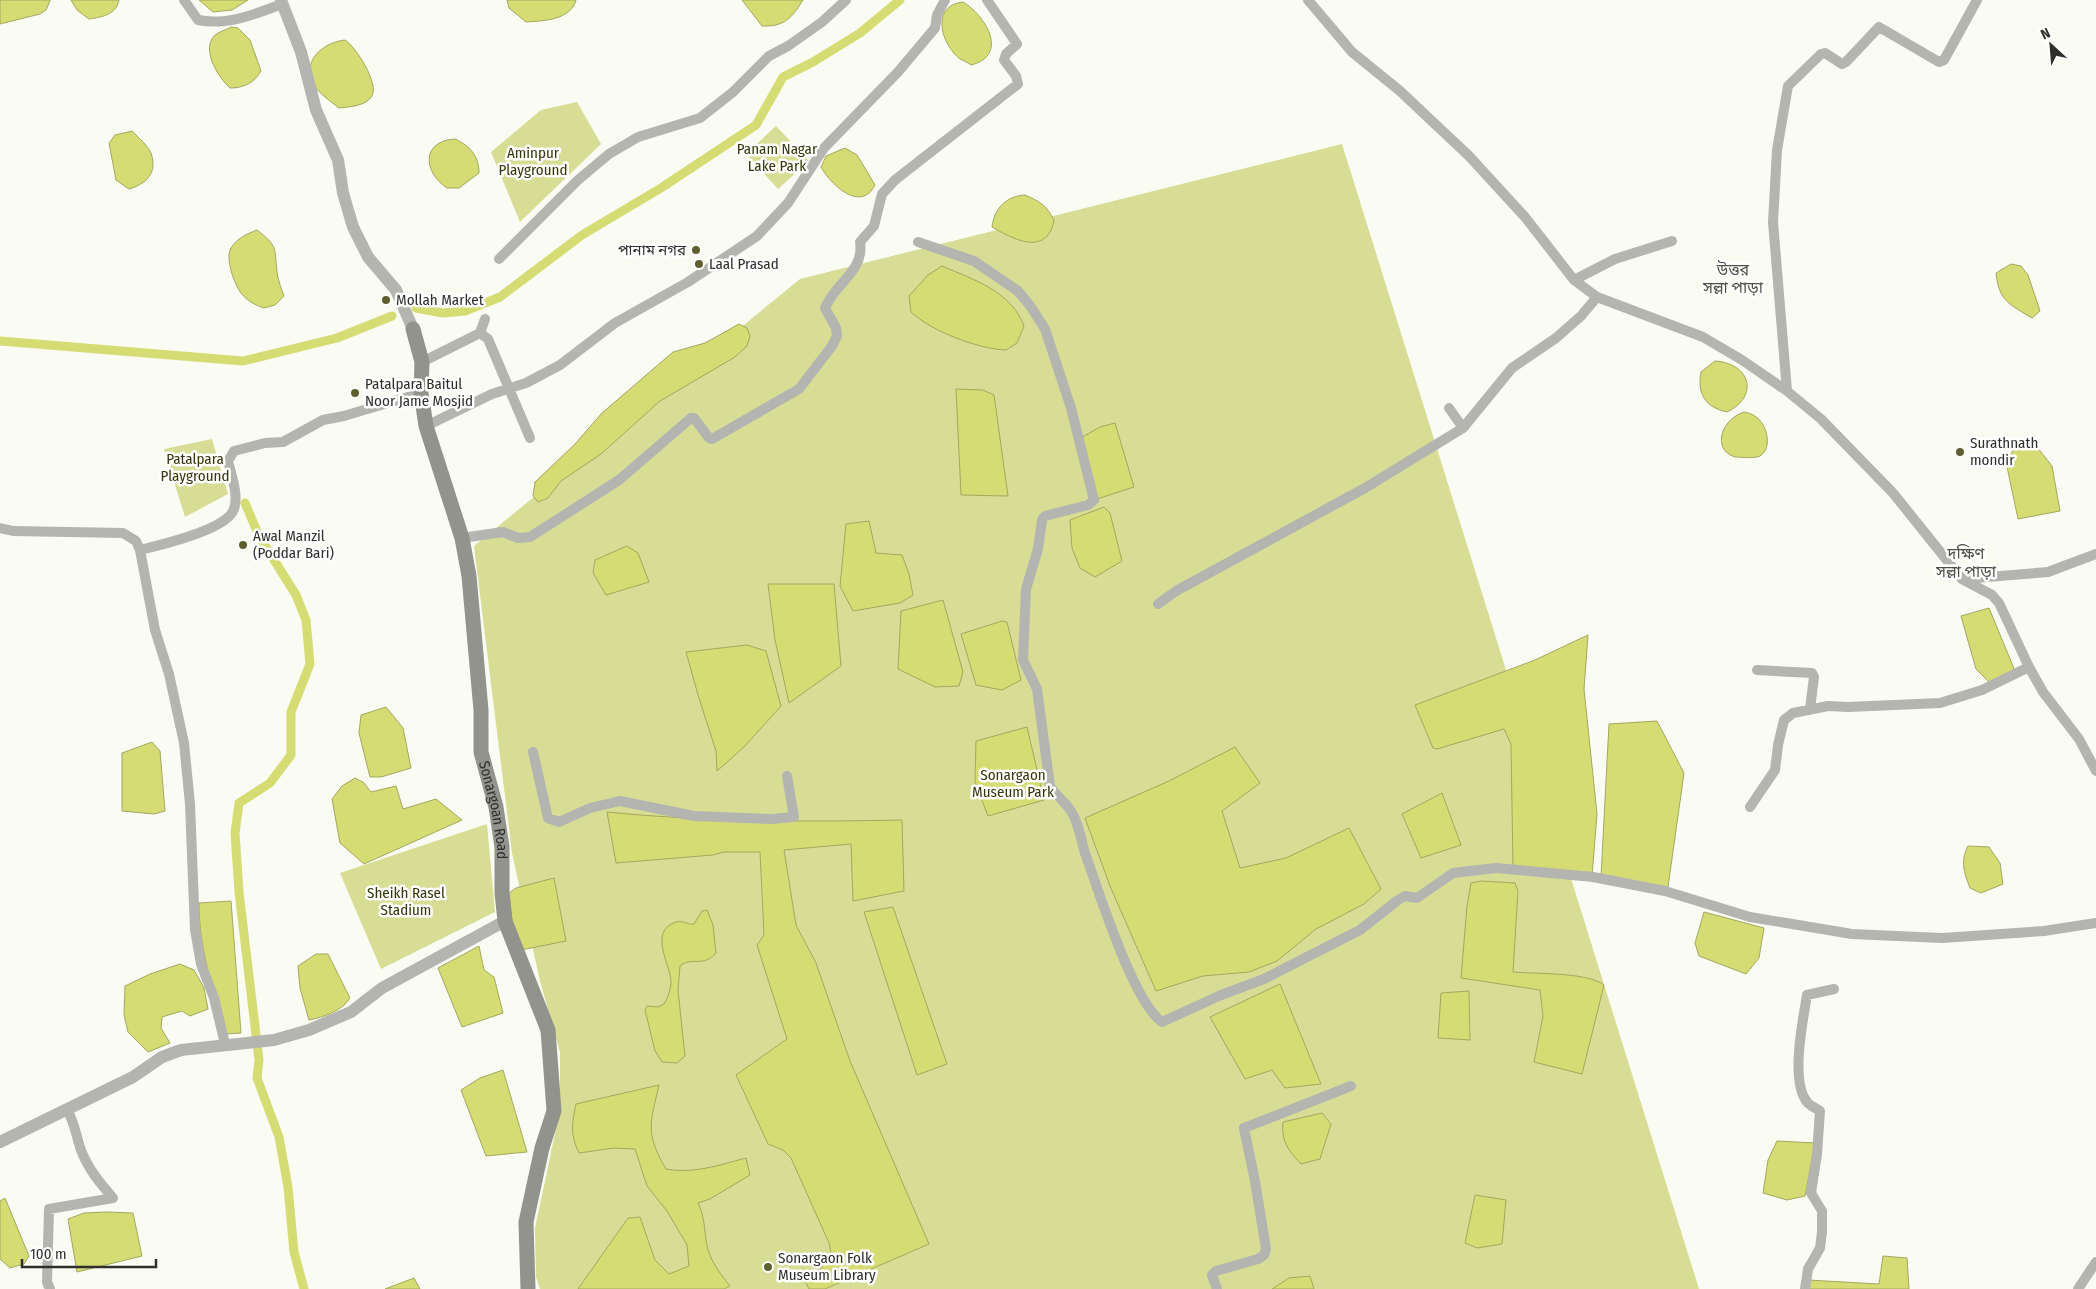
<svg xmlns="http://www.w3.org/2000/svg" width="2096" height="1289" font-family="'Fira Sans Condensed','Noto Sans Bengali',sans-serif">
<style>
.park{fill:#d7dd95}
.water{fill:#d5dc74;stroke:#a3a85e}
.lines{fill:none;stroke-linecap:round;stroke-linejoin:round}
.canal{stroke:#d5dc74;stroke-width:9}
.minor{stroke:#b4b4b0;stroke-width:10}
.tertiary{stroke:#b4b4b0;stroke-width:12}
.secondary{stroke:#92938d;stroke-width:15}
.poi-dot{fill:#5d602e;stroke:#fff;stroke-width:2}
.labels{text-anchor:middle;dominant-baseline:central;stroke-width:5;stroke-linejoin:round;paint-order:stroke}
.park-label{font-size:15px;fill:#343609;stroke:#fff}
.poi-label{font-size:15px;fill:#2e2f2b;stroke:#fff;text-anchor:start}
.street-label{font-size:15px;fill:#2e2f2b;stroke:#fff}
.neighbourhood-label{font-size:16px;fill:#4e4f47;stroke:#fff}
</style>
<rect width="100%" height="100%" fill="#fafbf2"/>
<path class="park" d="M577,102L601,144L520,222L491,152L541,110Z
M776,126L809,161L778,189L746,154Z
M1342,144L1699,1289H540L536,1277L535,1228L560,1110V1052L540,981L512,853L474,546L800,279Z
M212,439L228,494L185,517L164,449Z
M487,824L495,912L381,969L340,873Z"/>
<path class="water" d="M0,0H50V1L46,10L40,14L0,24Z
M71,0H119C116,15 102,17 89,19L77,10Z
M199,0H248L232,10L213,12Z
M507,0H576C571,20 543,21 526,22L509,8Z
M742,0H803C792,18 784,27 762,26Z
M963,2C985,15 1010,55 971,65C967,62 964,61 960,59C941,44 930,6 963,2Z
M231,27L238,28L250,40L261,71C254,83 244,88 230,88C219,78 201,51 214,36C218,32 226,30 231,27Z
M345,40C356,47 379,83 372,96C366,106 349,107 339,108C329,100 312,89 310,76C307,55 327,42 345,40Z
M132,131C138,137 148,146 151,153C158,173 146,184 129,189L116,180L109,143L115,135Z
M455,139C470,146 479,156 479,173L459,188H447C423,172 421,141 455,139Z
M845,148L857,155L875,185C861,213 831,185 821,167L826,156Z
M1025,195C1039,201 1048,206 1054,221C1046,257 1013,239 992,227C994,209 1006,196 1025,195Z
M257,230C279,247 274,248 277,272C278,280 281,288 284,296L275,305L264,308C255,305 247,301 241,293C234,283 225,259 231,248C237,238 247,234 257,230Z
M2011,264L2021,266L2028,275L2040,311L2032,318C2009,304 1999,301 1996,273Z
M942,266C974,280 1011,291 1024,326L1017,343L1006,350C978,349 931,331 911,312L909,296L928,275Z
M739,324L747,328L750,336L747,346L735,357L660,401L601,454L561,481L548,498L538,502L533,496L535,482L575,444L602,413L673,352L705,343Z
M1715,361C1750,363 1760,396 1727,412C1705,407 1697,394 1701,372Z
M956,389L983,390L994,395L1008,496L961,495Z
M1745,412C1748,413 1753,414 1756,417C1767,424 1773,448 1760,456C1753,459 1742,457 1735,457C1710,449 1723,417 1745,412Z
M1115,423L1134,487L1097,499L1079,439L1100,427Z
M2025,446L2037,447L2052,466L2060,511L2018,519L2006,462L2014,449Z
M1104,507L1110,513L1122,561L1095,577L1080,568L1072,548L1070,520Z
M869,521L876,553L902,555L909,574L913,595L900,603L853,611L840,586L846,524Z
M627,546L638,553L649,582L606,595L593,573L595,560Z
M768,584H834L841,666L789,703L775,640Z
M943,600L963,672L959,686L935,687L898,669L901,611Z
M1989,608L2015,671L1991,684L1976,669L1961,616Z
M1002,621L1007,622L1021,680L1002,690L976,685L961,634Z
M1588,635L1584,689L1597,814L1592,876L1513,868L1511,744L1504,729L1437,749L1433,748L1415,705L1535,660Z
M747,645L766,651L781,706L744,747L717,771L716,751L698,695L686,652Z
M386,707L403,728L411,768L381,777H370L359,733L361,715Z
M1657,721L1684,773L1668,887L1601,877L1609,724Z
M1027,727L1044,800L988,816L975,782L976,741Z
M152,742L160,751L165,811L154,814L122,811V753Z
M1235,747L1260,783L1222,811L1240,868L1286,858L1349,828L1381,889L1364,904L1316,929L1277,961L1249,972L1203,976L1156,991L1110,886L1085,818L1169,781Z
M355,778L363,782L371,792L396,786L403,809L436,799L462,820L364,864L340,843L332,799L342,786Z
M1442,793L1461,845L1421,858L1402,814Z
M607,812C706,822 803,822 902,820L904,891L853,901L851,844L784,850L796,925L816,963L850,1061L929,1244L825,1289H809L802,1274L821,1269L831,1253L829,1243L791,1158L783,1150L768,1144L736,1075L787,1039L757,945L764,935L760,852H724L713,855L616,863Z
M1968,846L1989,847L2000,863L2003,884L1981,893L1970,888C1964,872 1960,862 1968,846Z
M554,878L566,941L521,950L512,921L509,893L516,888Z
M1481,881L1515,883L1518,891L1513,972C1536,974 1587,972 1604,985L1582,1074L1534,1062L1543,1016L1540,990L1461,978L1467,906L1471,883Z
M231,901L241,1033L226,1034C213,990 199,949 199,903Z
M893,907L947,1064L917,1075L864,912Z
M707,910L713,925L716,953C703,968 692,956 680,966L678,990L685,1056L677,1063L662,1062L655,1051L645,1010L647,1006L658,1007L664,1004C668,997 671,989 671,981C670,964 648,931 676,922C683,920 688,925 694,924L702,911Z
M1704,912L1764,928L1759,958L1746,974L1699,956L1695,943Z
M479,946L484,970L494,977L503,1013L462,1027L438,968Z
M316,954H328L350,998C342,1011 324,1017 309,1020L300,988L298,966Z
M180,964L194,970L204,988L208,1009L190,1016L182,1011L162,1017L161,1028L170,1043L148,1052L128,1032L124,1015L125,986L150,974Z
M1280,984L1321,1084L1285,1088L1272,1070L1245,1079L1210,1017Z
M1469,991L1470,1040L1438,1038L1441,993Z
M503,1070L527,1152L486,1156L461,1090L480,1078Z
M659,1085C650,1124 645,1133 666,1169C694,1174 719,1165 746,1158L750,1175L710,1199L698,1203C705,1217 704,1230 707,1245C709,1259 721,1275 730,1286L724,1289H578L628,1218L640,1217L655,1260L669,1274L689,1266L687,1245L667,1211L647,1186L635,1149L614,1148L579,1153C570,1135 572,1123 576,1104Z
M1322,1113L1331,1124L1320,1159L1301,1164C1288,1150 1281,1141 1283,1122Z
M1777,1141L1815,1143L1805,1196L1787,1200L1763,1193L1768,1160Z
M1475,1195L1506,1200L1502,1244L1477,1248L1465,1243Z
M5,1198L29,1256L24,1264L10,1268L0,1259V1201Z
M107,1212L133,1213L142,1256L77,1272L68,1219L84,1213Z
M1883,1256L1907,1258L1909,1289H1806L1808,1280L1879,1284Z
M1310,1276L1314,1289H1272L1289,1278Z
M414,1278L420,1289H385Z"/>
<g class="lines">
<path class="canal" d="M416,308L443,313L465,311L500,297L582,235L661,188L756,125L783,77L813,62L860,33L900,0
M0,341L243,361L337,338L392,316
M245,503L259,536L296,595L306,620L310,664L291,712V755L270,783L239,803L235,833L239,892L259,1060L257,1078L279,1137L288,1187L294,1252L304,1289"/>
<path class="minor" d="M184,0L198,20C226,26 256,14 282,4
M1308,0L1352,52L1400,91L1469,156L1525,217L1574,280L1597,297L1703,337L1742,360L1787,391L1821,419L1893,493L1962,579L1992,595L1999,603L2029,667L2043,692L2079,739L2096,771
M918,242L974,261L1018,291L1031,307L1045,329L1071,408L1094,500L1088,505L1045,516L1042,520L1038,549L1026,589L1023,660L1037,689L1050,786C1056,796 1067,803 1072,813C1079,824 1081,840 1085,853C1098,889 1133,1002 1162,1022L1221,995L1264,979L1360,930L1398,900L1405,896L1417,898L1453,873L1496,868L1593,877L1665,891L1750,917L1852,934L1942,938L2044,931L2096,923
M499,259L578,180L609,154L638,137L700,118L733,92L769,56L788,46L822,22L846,0
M1574,280L1615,259L1672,241
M480,333L488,339L530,438
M422,362L480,333L485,319
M1787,391L1773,222L1777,150L1788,86L1821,54L1825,53L1842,64L1846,62L1879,27L1939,62L1944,60L1977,0
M1449,408L1463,428
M426,426L492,394L526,383L560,365L615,323L688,282L757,236L788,203L824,148L898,72L935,28L937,15L945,0
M0,528L13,531L123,533L136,541L140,550L155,630L169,674L184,743L190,804L195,930L201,964L214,998L225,1044
M462,538L503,532L518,538L530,537L619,480L691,418H694L709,438L712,439L799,389L832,346L837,336L836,328L825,308C834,284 865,271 860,242L874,226L882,194L895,180L1018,84L1016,76L1004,60L1006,54L1017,44L987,0
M140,550C161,545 224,530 233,511C240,498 231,474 228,461L234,451L265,443L283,442L323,420L344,416L421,393
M1963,579L2048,572L2096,554
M1158,604L1176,591L1365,488L1463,428L1512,368L1556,338L1581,316L1597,297
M1757,670L1812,673L1814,677L1810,709
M533,752L548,818L559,822L590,808L620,801L694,816L771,819L794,817L787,776
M1750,807L1775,770L1778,745L1784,720L1793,713L1828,706L1848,707L1940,703L1982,690L2029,667
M50,1289L47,1282L49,1209L113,1198C100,1183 88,1169 81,1150C76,1136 75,1123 67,1110
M1217,1289L1212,1275L1216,1271L1258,1259L1264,1255L1266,1249L1255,1181L1244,1128L1351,1086
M1805,1289L1808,1269L1820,1248L1822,1232V1211L1811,1193L1817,1154L1820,1111C1816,1108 1810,1106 1807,1102C1790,1081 1803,1020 1807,995L1834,989
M2078,1289L2096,1262"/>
<path class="tertiary" d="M281,0L301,52L316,110L338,160L343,193L353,227L368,257L396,290L413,329
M0,1142L133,1077L162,1057L181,1050L274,1040L309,1030L351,1012L382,988L505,921"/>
<path class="secondary" id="s1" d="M413,329L422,362L421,393L426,426L462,538L469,576L481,710V752L496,807L502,847V893L505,921L548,1030L554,1111L542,1148L526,1222L528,1289"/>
</g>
<g class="poi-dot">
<circle cx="696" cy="250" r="5"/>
<circle cx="699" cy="264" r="5"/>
<circle cx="386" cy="300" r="5"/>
<circle cx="355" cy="393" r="5"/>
<circle cx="1960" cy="452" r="5"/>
<circle cx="243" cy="545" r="5"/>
<circle cx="768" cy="1267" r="5"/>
</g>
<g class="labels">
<g class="park-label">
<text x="777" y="149">Panam Nagar<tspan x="777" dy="17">Lake Park</tspan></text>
<text x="533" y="153">Aminpur<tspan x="533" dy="17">Playground</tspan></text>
<text x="195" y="459">Patalpara<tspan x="195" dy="17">Playground</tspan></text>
<text x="1013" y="775">Sonargaon<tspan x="1013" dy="17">Museum Park</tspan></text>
<text x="406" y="893">Sheikh Rasel<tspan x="406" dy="17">Stadium</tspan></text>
</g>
<g class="poi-label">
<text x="686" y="250" text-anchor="end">পানাম নগর</text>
<text x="709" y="264">Laal Prasad</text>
<text x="396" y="300">Mollah Market</text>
<text x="365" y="384">Patalpara Baitul<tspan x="365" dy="17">Noor Jame Mosjid</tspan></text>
<text x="1970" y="443">Surathnath<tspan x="1970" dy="17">mondir</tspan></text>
<text x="253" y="536">Awal Manzil<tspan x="253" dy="17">(Poddar Bari)</tspan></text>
<text x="778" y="1258">Sonargaon Folk<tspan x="778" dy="17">Museum Library</tspan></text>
</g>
<g class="street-label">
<text stroke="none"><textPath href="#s1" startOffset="491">Sonargoan Road</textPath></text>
</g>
<g class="neighbourhood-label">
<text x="1733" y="269">উত্তর<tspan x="1733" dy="18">সল্লা পাড়া</tspan></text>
<text x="1966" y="553">দক্ষিণ<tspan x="1966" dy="18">সল্লা পাড়া</tspan></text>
</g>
</g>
<g transform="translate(2051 45) rotate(334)" stroke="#ffffff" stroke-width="4" paint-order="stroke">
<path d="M0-4L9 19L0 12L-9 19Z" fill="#2e2f2b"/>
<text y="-8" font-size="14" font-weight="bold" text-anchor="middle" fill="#2e2f2b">N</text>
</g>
<path d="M22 1259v8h134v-8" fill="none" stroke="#2e2f2b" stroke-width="2.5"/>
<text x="30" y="1259" font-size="15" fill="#2e2f2b" stroke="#ffffff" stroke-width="4" paint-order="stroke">100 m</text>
</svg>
